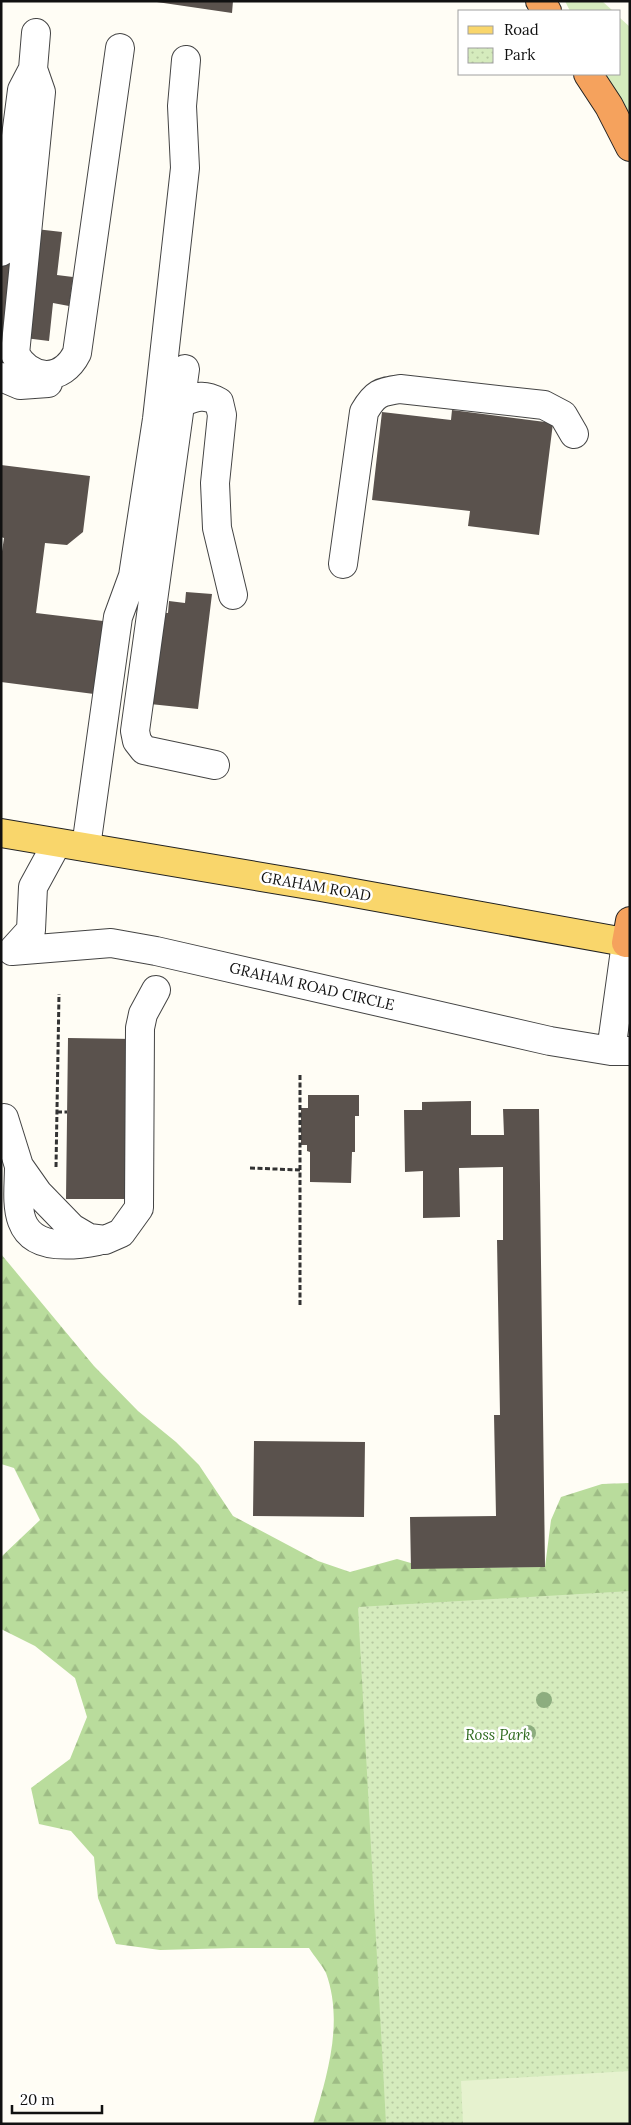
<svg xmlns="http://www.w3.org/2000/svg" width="631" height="2125" font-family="Lora,serif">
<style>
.grass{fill:#d5ebbd}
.forest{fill:url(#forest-firs)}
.park{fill:url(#park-dots)}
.pitch{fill:#e6f2cf}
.building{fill:#5a524d}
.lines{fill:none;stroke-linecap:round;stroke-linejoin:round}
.minor-casing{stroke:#444;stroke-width:30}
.major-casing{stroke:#222;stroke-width:30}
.highway-casing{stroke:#222;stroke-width:30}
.path{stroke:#333;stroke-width:3;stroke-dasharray:5 2.5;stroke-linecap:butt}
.minor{stroke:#fff;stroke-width:28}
.major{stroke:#f9d66b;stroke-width:28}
.highway{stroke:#f5a25d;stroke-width:28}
.tree{fill:#8dad7f}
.labels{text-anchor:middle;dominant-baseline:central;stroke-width:5;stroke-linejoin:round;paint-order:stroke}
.street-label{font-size:15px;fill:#111;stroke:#fff}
.park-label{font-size:15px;font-style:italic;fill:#2f6b1f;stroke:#fff}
</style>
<defs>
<pattern id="forest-firs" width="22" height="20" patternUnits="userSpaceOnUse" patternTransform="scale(1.25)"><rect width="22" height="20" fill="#b9dc9c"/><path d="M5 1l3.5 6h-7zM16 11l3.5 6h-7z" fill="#9ebc85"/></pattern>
<pattern id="park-dots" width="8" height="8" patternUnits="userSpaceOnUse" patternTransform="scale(1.25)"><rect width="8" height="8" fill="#d5ebbd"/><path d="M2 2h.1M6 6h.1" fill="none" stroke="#b6c8a1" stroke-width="1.8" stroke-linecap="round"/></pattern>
</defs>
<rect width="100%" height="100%" fill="#fffdf5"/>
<path class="grass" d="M565,1H602L613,11H570Z
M620,18L630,27V118L605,74H620Z"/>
<path class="forest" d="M1,1254L94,1366L138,1411L176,1442L199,1465L233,1516L318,1561L350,1572L397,1559L428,1568L545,1567L551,1520L561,1497L602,1484L630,1483V1600L393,2124H313C327,2075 344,2023 326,1973C322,1965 314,1956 309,1948H233L160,1950L116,1944L98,1898L94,1857L71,1831L39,1824L31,1788L70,1759L87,1717L75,1678L35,1646L1,1629V1557L40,1520L14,1468L1,1464Z"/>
<path class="park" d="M630,1591V2124H386L358,1607Z"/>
<path class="pitch" d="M630,2071V2124H463L461,2081Z"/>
<path class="building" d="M150,1H233L232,13Z
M1,225L62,232L57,275L73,277L69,306L53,303L49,341L1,335Z
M452,410L553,423L539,535L468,526L470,511L372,500L382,412L451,420Z
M1,465L90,476L83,532L67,545L45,543L36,613L103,621L94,694L1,682V558L4,538L1,537Z
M186,592L212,594L198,709L150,704L154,612L168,613L169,601L185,603Z
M68,1038L134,1039L133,1199H66Z
M308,1095H359V1116H355V1152H352L351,1183L310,1182V1152L307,1151V1145H301V1108H308Z
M471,1101V1135H504L503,1109H539L545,1567L411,1569L410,1517L496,1516L494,1415H500L497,1240H503V1167L459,1168L460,1217L423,1218V1171L405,1172L404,1110H422V1102Z
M254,1441L365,1442L364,1517L253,1516Z"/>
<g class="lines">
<g class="minor-casing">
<path id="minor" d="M36,33L33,69L41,92L15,354C31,381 62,383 77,353L120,48
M1,252L22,90L33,69
M185,369L135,731L137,741L144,750L215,765
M1,377L20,385L48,383
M180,403C196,397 203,393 219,402L222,415L215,483L217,528L233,595
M343,564L364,412C375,393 380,392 400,389L544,405L563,415L574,434
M86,847L118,617L133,576L157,419L185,168L182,106L186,60
M12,951L111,943L156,951L550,1041L611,1051H630
M12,951L31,930L33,887L57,843
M611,1051L626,943
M4,1118L19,1166L38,1193L72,1228L89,1238L105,1240L121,1233L139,1208L140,1028L143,1014L156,990
M19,1166C19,1183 16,1205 22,1221C33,1251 73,1246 98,1241"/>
</g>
<g class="major-casing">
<path id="major" d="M1,833L321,887L630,943"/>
</g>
<g class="highway-casing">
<path id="highway" d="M540,1L547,11
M588,74L609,106L630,147
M626,943L630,921"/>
</g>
<path class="path" d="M57,1112H67
M56,1167L59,994
M250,1168L300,1170
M300,1305V1074"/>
<use href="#minor" class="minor"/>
<use href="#major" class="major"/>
<use href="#highway" class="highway"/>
</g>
<g class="tree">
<circle cx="544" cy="1700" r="8"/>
<circle cx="528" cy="1733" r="8"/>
</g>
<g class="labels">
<g class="street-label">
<text transform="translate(316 886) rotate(10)">GRAHAM ROAD</text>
<text transform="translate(312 986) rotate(13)">GRAHAM ROAD CIRCLE</text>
</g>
<g class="park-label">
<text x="498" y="1734">Ross Park</text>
</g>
</g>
<rect width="631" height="2125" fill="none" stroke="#111111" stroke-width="5"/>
<rect x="458" y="10" width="162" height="65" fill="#ffffff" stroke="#a0a0a0"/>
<rect x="468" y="26" width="25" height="8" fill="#f9d66b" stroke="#a0a0a0"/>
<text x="504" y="35" font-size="15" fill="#111111">Road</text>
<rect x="468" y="48" width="25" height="15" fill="url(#park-dots)" stroke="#a0a0a0"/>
<text x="504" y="60" font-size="15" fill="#111111">Park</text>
<path d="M12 2105v8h90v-8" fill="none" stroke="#111111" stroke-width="2.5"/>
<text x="20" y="2105" font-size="15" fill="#111111" stroke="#ffffff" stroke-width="4" paint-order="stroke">20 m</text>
</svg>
